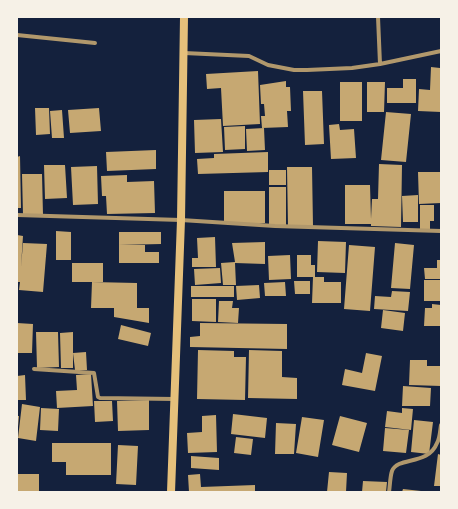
<svg xmlns="http://www.w3.org/2000/svg" width="458" height="509" font-family="'Public Sans',sans-serif">
<style>
.building{fill:#c6a872}
.lines{fill:none;stroke-linecap:round;stroke-linejoin:round}
.minor{stroke:#b1986c;stroke-width:4}
.secondary{stroke:#e5c07b;stroke-width:8}
</style>
<rect width="100%" height="100%" fill="#14213d"/>
<path class="building" d="M440,64L441,112L418,111L419,89L430,90L431,67L440,68Z
M258,71L260,124L223,126L221,88L207,89L206,74Z
M403,79H416V103H387V88H403Z
M286,81V87H290L291,111H287L288,127L262,128L261,116H265L264,104H261L260,85Z
M340,82H362V121H340Z
M367,82H385L384,112H367Z
M303,91H322L324,144L305,145Z
M35,108H49L50,134L36,135Z
M99,108L101,131L70,133L68,110Z
M62,110L64,138H52L50,111Z
M386,112L411,114L406,162L381,160Z
M221,119L223,152L195,153L194,120Z
M339,124L340,130L354,129L356,158L331,159L329,125Z
M245,126V149L225,150L224,127Z
M264,128L265,150L247,151L246,129Z
M156,150V169L107,171L106,152Z
M268,152V172L198,174L197,159L214,158V154Z
M20,156L21,208H17V157Z
M379,164L402,165L401,227L371,226V224H345V185H370L371,219L372,199H378Z
M44,165H65L67,198L45,199Z
M97,166L98,204L73,205L71,167Z
M287,167H312L313,226H288Z
M269,170H286V185H269Z
M418,172H441V203L419,204Z
M22,174H42L43,215H23Z
M127,175V182L154,181L155,213L107,214L106,196H102L101,176Z
M269,187H286V225H269Z
M224,191H265V223H224Z
M418,195V222H403L402,196Z
M420,205H434V221H430V230H420Z
M56,231L71,232V260H56Z
M119,232H161V244L119,245Z
M17,235L23,236L21,267L23,243L47,244L43,292L19,290L20,282H17Z
M215,237L216,267H192V258H198L197,238Z
M318,241L346,242L345,273L317,272Z
M265,242V264L235,263L236,285H223L221,263L235,262L232,243Z
M395,243L414,245L410,289L391,288Z
M119,245H145V252H159V263H119Z
M349,245L375,247L370,311L344,309Z
M290,255L291,279L269,280L268,256Z
M297,255H311V265H315V277H324V282H341V303H312L313,277H297Z
M437,260H441V279H425L424,268H437Z
M72,263H103V282H72Z
M220,268L221,283L195,285L194,269Z
M424,280H441V301H424Z
M294,281H310V294H295Z
M92,282L137,283V308H149V323L114,317V308H91Z
M285,282L286,296H265L264,283Z
M259,285L260,298L237,300L236,286Z
M191,286H234V297H191Z
M392,291L410,292L408,311L374,309L375,296L391,297Z
M192,299H216V322L192,321Z
M219,301H233L232,308H239L238,323L218,322Z
M432,304L441,305V326H424L425,308H432Z
M383,310L405,313L403,331L381,328Z
M17,323L33,324L32,353H17Z
M200,323L287,324V349L190,347V337L200,336Z
M121,325L151,333L148,346L118,339Z
M36,332H58L59,367L37,368Z
M73,332V368H61L60,333Z
M198,350L234,351V357H246L245,400L197,399Z
M249,350L282,351V377L297,378V399L248,398Z
M86,352L87,370H75L73,353Z
M366,353L382,356L375,391L342,385L345,369L362,373Z
M410,360H427V366H441V386L409,385Z
M91,374L93,406L57,408L56,391L77,390L76,375Z
M25,375L26,400H17V376Z
M403,386L431,388L430,406H402Z
M149,400V430L118,431L117,401Z
M94,401H112L113,421L95,422Z
M22,404L40,407L36,441L18,438Z
M41,408L59,409L58,431L40,430Z
M402,408L413,409L411,430L385,427L387,411L402,413Z
M233,414L267,418L265,438L231,434Z
M216,415L217,452L188,453L187,433L202,432V416Z
M17,416H19L18,427H17Z
M340,416L367,423L359,452L332,445Z
M302,417L324,420L318,457L296,453Z
M414,420L433,422L429,454L411,452Z
M276,423L296,424L294,454H275Z
M385,428L409,430L406,453L383,451Z
M236,437L253,439L251,455L234,453Z
M52,443H111V475H66V462H52Z
M118,445L138,446L136,485L116,484Z
M438,454L441,455V486H434Z
M191,456L219,458V470L191,468Z
M329,472L347,473L346,492H327Z
M17,474H39V492H17Z
M200,474L201,487L255,485V492H189L188,475Z
M363,481L387,482L386,492H362Z
M403,489L421,491V492H402Z"/>
<g class="lines">
<path class="minor" d="M378,17L380,64
M17,35L95,43
M184,53L249,56L268,65L294,70H307L352,68L380,64L441,51
M17,215L181,220L275,226L441,231
M34,369L94,373L98,397L100,398L174,399
M389,492C390,486 390,477 392,471C398,456 428,466 437,443C440,438 440,431 441,425"/>
<path class="secondary" d="M171,492L181,220L184,17"/>
</g>
<rect width="458" height="509" fill="none" stroke="#f6f1e7" stroke-width="36"/>
</svg>
